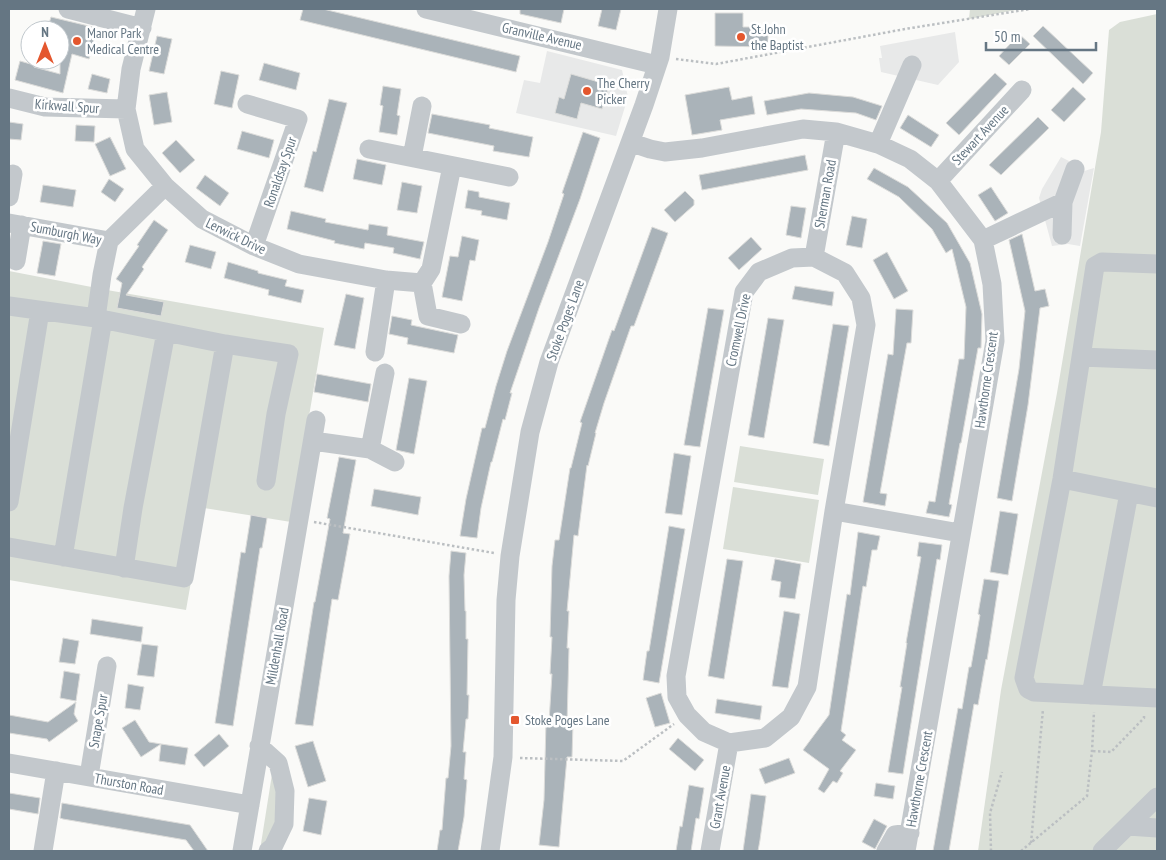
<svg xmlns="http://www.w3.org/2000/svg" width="1166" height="860" font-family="'PT Sans Narrow',sans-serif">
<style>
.built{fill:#e8e9e9}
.green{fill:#dadfd7}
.building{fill:#aab3b9;stroke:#dcdcda}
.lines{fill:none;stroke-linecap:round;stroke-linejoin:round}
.path{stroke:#bbbfc2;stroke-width:2.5;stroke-dasharray:2.5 2.5;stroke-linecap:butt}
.minor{stroke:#c3c8cc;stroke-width:19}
.poi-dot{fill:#e4572e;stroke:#fff;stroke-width:2}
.labels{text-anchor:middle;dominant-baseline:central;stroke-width:5;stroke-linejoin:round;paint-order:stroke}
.poi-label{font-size:14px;fill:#657683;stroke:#fff;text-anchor:start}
.street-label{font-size:14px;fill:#657683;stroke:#fff}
</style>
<rect width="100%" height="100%" fill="#fafaf8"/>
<path class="built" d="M955,32L959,62L938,85L881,72L879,58H882L880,46Z
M547,51L622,70L628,97L616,136L516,113L524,80L540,83Z
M1061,157L1079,166L1081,172L1094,168L1080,246L1068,244L1052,246L1039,198L1042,189Z"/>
<path class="green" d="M970,9H1020L969,19Z
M1157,14V851H978L1001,690L1057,393L1101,132L1109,30L1120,22Z
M9,271L107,290L324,328L291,522L204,508L186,610L9,580Z
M740,446L824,459L818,495L734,482Z
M733,487L819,500L809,563L723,549Z
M273,768L282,817L260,850Z"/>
<path class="building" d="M303,9H323L520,56L516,72L300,20Z
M520,9H564L561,23L520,14Z
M602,9H621L616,30L598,26Z
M715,13H743V27H768V47L715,46Z
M51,17L97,28L89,59L72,54L63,93L15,80L20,61L34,65V67L60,74V30H47Z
M1043,26L1093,73L1083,84L1033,36Z
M1019,34L1030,44L1009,65L999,56Z
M157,36L172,39L164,74L149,71Z
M264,63L300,73L296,90L259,80Z
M221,71L239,75L232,108L214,104Z
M995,73L1007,84L959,135L946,123Z
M92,74L110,79L107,93L88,89Z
M571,74L609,85L602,109L581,103L577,119L555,113L559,97L564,99Z
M383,86L401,89L397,115L400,116L397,135L379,132L383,106L380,105Z
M729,87L732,100L752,96L755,114L720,120L722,130L692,135L685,95Z
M1073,87L1086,99L1064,122L1051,110Z
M167,92L172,122L154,125L149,95Z
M809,93L853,97L882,106L876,120L856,113L801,109L767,115L764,101Z
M329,99L347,103L323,192L304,187L313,151L316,152Z
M432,114L490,125L489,128L533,137L529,157L493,151L494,146L428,133Z
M908,115L939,135L931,147L900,128Z
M1038,117L1049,128L1001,175L989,165Z
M9,122L23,124L21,140L9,139Z
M76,125L95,126L94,142L75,141Z
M242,131L274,140L269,158L237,149Z
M583,132L600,138L580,199L539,308L510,393H512L505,420L503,419L492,462H491L481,508L477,538L460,536L466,499L482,428H485L496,386L507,351L548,242L564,194L562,193Z
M110,137L126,169L110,176L95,144Z
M176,140L195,160L180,173L162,153Z
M805,155L808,170L702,190L699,175Z
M357,159L386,165L382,185L353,179Z
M874,168L908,187L947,223L970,263L982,314L981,348H978L961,443H960L949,504L952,505L949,517L926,513L929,501L935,502L959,359H964L966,307L952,249L946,253L932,229L899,197L867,179Z
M205,175L229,193L220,206L196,188Z
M109,179L124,189L115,202L101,192Z
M402,182L422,186L417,213L397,210Z
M43,185L76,190L73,207L40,202Z
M991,187L1008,213L995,221L978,195Z
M468,190L479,192V197L510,203L507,220L481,215L482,211L465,208Z
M685,191L694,200V205L675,222L664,210Z
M791,206L806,208L801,238L786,235Z
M291,211L326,219L325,222L368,230L369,224L388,227L387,235L424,242L420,259L393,253L394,248L365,243L364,249L334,243L335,241L287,229Z
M852,216L867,219L862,248L846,245Z
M154,220L168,230L142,267L144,269L126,295L164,302L161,316L117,308L122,283L116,279L139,246L137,245Z
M652,227L668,233L634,326H631L604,403L595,433H596L588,466L587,465L578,536L574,535L567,611H569L567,648H569L567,723H573L572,757H567L559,847L539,845L544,800L546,721L549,722L552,674H550L552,637H550L552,566L555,540H559L570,468H571L582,423L580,422L612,330L614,331Z
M1022,234L1035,291L1045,289L1049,306L1040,308L1028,405L1012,501L997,498L1019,369L1025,311L1009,240Z
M462,236L479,240L475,261L470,260L462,301L442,297L450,256L458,257Z
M751,237L762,249L739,270L728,258Z
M43,241L61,244L55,276L37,273Z
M190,245L216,252L211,269L185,262Z
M887,252L908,291L894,299L873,260Z
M228,262L258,271V273L287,280L285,286L304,290L301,303L268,295L269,290L224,278Z
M795,286L834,292L832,306L792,299Z
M346,294L364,298L355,349L334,345Z
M708,308L724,310L700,447L684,445Z
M896,309L913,310L911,343H907L880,493L887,494L885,506L863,502L888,354L893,355Z
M392,316L412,320L411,325L458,335L454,353L407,344L408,338L389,334Z
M768,318L784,320L764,438L748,435Z
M833,324L849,326L829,446L813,443Z
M317,374L371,384L368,402L314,392Z
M409,378L427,381L414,454L396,450Z
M674,453L691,456L682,515L665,513Z
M339,457L356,460L343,533L350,534L338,600L332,599L313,726L295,724L314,602H315L330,519L327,518Z
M374,489L421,497L418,515L371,506Z
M1000,511L1018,514L1008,575L990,572Z
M251,515L267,518L262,548H260L233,726L215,723L241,552L245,553Z
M669,526L685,529L659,683L643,680L647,651H649Z
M858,532L880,536L877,550H872L866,587L863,586L841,731L846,735L842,740L856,750L840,771L843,773L837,783L833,781L824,793L818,789L829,769L803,750L829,715L847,594L850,595Z
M919,542L942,545L940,560L937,559L930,603L903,774L888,772L902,687H900L907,643H906L921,557L917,556Z
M451,551L466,553L464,575L465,611H466V639H468L467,695H469L468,719H466L463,752H466L464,779L467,780L464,817L458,851H437L440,830H442L446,778H448L451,746L449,576Z
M727,559L743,561L724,679L708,676Z
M775,559L801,564L795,599L779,597L781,582L771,580Z
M984,579L999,581L987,660L986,659L978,705L974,704L949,851H933L958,708L962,709L969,667H971L980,615L978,614Z
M784,611L800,614L788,688L772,686Z
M92,619L143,627L141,642L90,634Z
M63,638L79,641L75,664L59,662Z
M142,644L158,646L154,677L137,675Z
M64,671L80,674L76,701L60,698Z
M128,684L144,687L140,710L125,708Z
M661,693L670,723L655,727L646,698Z
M717,699L762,706L760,720L715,713Z
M76,702L74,714L78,721L49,742L47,739L9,733V715L48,722Z
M135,720L149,742L161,744L141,757L122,728Z
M219,734L229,746L204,767L194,755Z
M678,738L704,760L695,771L669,749Z
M313,741L326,781L308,787L295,746Z
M161,744L188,748L185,765L159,761Z
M789,758L795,773L765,784L759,769Z
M876,783L895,786L893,799L874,796Z
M689,785L704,788L699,819L696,818L691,851H676L680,826L682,827Z
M9,793L40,798L38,814L9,809Z
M751,794L766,796L760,840L758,851H743Z
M309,798L327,801L321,835L303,831Z
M62,803L190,825L208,851H194L186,840L63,819L60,818Z
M874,819L887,826L875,849L862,842Z"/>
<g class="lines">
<path class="path" d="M676,59L716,64L905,29L1030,9
M314,522L494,553
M1093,751L1111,752L1144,718V714
M520,758L623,761L674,724
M1031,843L1043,709
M991,851L990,813L1002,772
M1021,851L1087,796L1092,751L1094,712"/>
<path class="minor" d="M68,9L142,28
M146,9L131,69L126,109L135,149L165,186L202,219L254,246L299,264L386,280L422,283L431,269L452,166
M426,9L657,65
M9,98L45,107L126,109
M247,104L298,119L254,246
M632,143L650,149L665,152L702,148L803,129L836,132L878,144L910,159L938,181L983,240L992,284L995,341L906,851
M878,144L912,65
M369,149L509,177
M412,157L422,106
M938,181L1022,90
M165,186L109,241L102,275L96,318L225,344L289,354L276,414L266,481
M9,197L13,174
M9,223L109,241
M1062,235L1063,202L1075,169
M983,240L1063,202
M814,257L845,273L861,298L866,325L834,511L807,687L791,717L765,738L729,743L704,732L687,715L677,697L676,676L744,292L759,272L792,258Z
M814,257L836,132
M16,261L22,225
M422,283L428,316L461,324
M9,306L96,318
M375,352L386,280
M1081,357L1095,266L1102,262L1157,264
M1157,360L1081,357L1062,479L1024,678L1028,689L1034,692L1157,698
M385,373L370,449L395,462
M313,441L370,449
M1062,479L1157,498
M9,502L40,311
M834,511L960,533
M9,547L184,578L225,344
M63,557L103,319
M124,568L133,508L166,332
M1091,695L1129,493
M259,746L278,763L285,791L284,824L273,847L268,851
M9,763L250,805
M89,776L107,666
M1128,826L1157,828
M43,851L56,771
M242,851L316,420
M490,851L503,757L506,600L510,556L530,432L549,362L644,105L660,57L668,9
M710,851L729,743
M886,851L895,835L910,833
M1102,851L1157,797"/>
</g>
<g class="poi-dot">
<circle cx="741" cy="37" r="5"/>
<circle cx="77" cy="41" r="5"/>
<circle cx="587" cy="91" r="5"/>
<rect x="510" y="715" width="10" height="10" rx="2.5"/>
</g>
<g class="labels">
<g class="poi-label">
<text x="751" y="29">St John<tspan x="751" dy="16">the Baptist</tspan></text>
<text x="87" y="33">Manor Park<tspan x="87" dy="16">Medical Centre</tspan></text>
<text x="597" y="83">The Cherry<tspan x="597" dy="16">Picker</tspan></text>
<text x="525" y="720">Stoke Poges Lane</text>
</g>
<g class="street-label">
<text transform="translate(542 36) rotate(13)">Granville Avenue</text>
<text transform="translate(67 106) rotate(4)">Kirkwall Spur</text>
<text transform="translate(980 135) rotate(-47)">Stewart Avenue</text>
<text transform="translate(280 172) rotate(-71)">Ronaldsay Spur</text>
<text transform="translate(825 194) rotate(-80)">Sherman Road</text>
<text transform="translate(66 233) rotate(11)">Sumburgh Way</text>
<text transform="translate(236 236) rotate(26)">Lerwick Drive</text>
<text transform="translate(565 320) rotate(-70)">Stoke Poges Lane</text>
<text transform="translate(738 330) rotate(-78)">Cromwell Drive</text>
<text transform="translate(986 380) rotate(-82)">Hawthorne Crescent</text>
<text transform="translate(277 646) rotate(-80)">Mildenhall Road</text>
<text transform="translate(98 721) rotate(-80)">Snape Spur</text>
<text transform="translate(919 779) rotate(-80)">Hawthorne Crescent</text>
<text transform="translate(129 784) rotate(10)">Thurston Road</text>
<text transform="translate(720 797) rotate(-80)">Grant Avenue</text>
</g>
</g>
<rect width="1166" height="860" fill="none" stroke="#657683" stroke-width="20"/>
<g transform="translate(45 45)"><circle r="24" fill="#ffffff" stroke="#c1c8cd"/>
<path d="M0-4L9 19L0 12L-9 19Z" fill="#e4572e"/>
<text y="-8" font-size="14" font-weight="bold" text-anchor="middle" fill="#657683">N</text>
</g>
<path d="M986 42v8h110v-8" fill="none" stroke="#657683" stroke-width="2.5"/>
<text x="994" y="42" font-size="15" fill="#657683" stroke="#ffffff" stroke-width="4" paint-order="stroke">50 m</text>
</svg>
